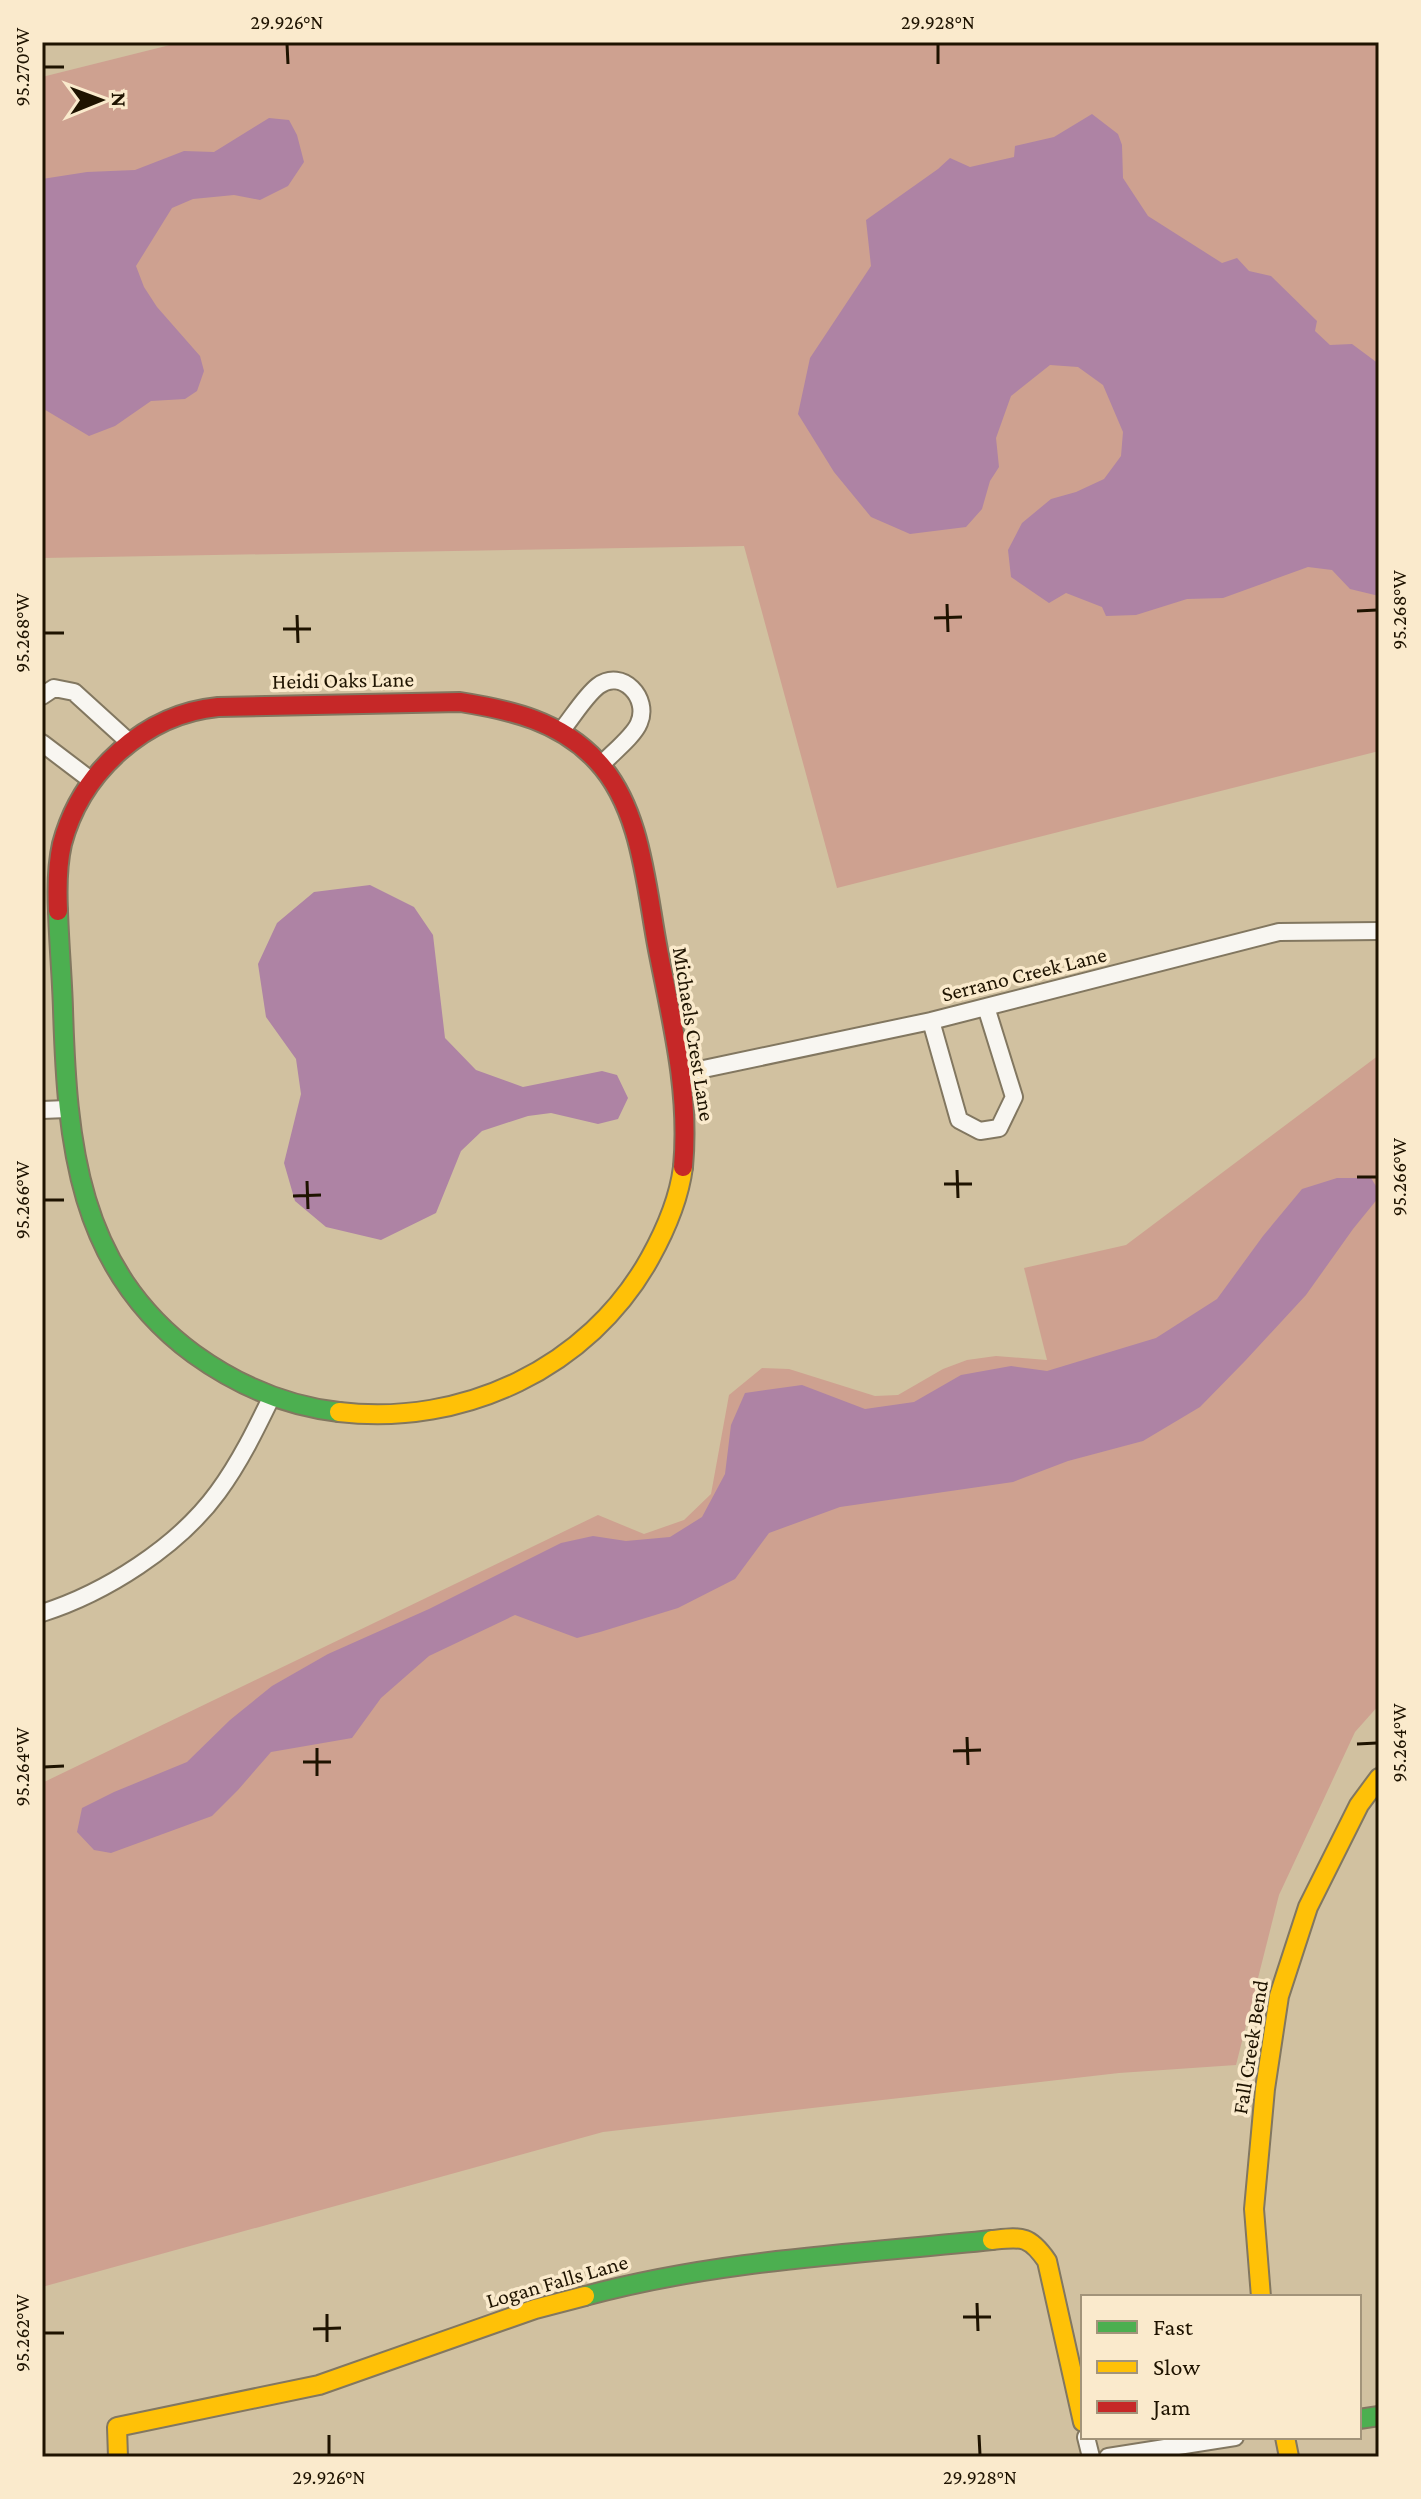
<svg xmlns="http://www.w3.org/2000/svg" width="1421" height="2499" font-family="'Crimson Pro',serif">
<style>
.green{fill:#cea190}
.water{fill:#ae83a4}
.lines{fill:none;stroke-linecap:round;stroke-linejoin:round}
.street-casing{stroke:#827760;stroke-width:20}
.fast-casing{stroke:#827760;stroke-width:22}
.slow-casing{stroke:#827760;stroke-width:22}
.jam-casing{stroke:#827760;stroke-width:22}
.street{stroke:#f8f6f1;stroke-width:16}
.fast{stroke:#4caf50;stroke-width:18}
.slow{stroke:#ffc107;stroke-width:18}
.jam{stroke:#c62828;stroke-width:18}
.ticks{fill:none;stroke:#1e1300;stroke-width:3}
.labels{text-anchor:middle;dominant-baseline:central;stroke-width:7;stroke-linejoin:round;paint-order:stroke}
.street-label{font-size:22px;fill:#1e1300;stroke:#faeacc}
.neatline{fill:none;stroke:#1e1300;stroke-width:3}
.ticks-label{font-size:20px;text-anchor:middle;fill:#1e1300}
</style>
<rect width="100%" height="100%" fill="#d1c1a0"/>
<path class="green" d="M182,42H1379V751L837,888L744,546L42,558V77Z
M1379,1055V1705L1355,1732L1279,1895L1236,2065L1119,2073L603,2132L42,2287V1783L598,1515L644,1534L684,1520L711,1494L729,1395L762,1368L789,1369L875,1396L898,1395L943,1369L967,1360L996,1356L1047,1360L1024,1268L1126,1245Z"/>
<path class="water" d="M1092,114L1118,134L1122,145L1123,178L1148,216L1222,263L1237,258L1249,271L1271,276L1317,321L1315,331L1330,345L1352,344L1379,364V596L1350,589L1332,570L1308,567L1223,598L1187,599L1136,615L1106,616L1102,607L1066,593L1049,603L1011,577L1008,550L1022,523L1051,499L1076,492L1104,479L1121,456L1123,432L1103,385L1078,367L1050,365L1011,396L996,438L999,467L990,481L982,509L966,527L910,534L871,517L834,472L798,414L810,358L871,266L866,220L938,169L950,158L970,167L1014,157L1015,146L1054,137Z
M269,118L289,120L297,135L304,162L288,186L260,200L234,195L193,199L172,208L136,266L144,287L157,307L200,356L204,371L197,391L185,399L151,401L115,426L89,436L42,408V179L87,172L135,170L184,151L214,152Z
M370,885L414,907L433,935L445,1038L476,1070L523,1087L602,1071L617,1075L628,1098L618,1119L598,1124L551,1113L528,1116L482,1131L461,1151L436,1213L381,1240L326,1227L295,1201L284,1163L301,1094L296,1059L266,1017L258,964L277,923L314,892Z
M1337,1178H1371L1379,1191V1197L1353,1229L1306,1295L1245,1361L1200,1407L1143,1441L1068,1461L1013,1482L840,1507L769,1533L735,1579L678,1608L600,1632L577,1638L515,1615L429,1656L381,1698L352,1738L271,1752L238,1790L212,1816L111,1853L94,1850L77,1832L82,1808L114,1792L187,1762L230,1720L272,1686L328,1654L429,1609L561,1543L593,1536L626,1541L670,1537L702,1517L725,1474L731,1425L745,1393L802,1385L865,1409L914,1402L961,1375L1011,1366L1047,1371L1156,1338L1217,1299L1263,1236L1302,1189Z"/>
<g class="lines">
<g class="street-casing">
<path id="street" d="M42,696L54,688L74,692L129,742
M561,731C572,718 585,696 598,686C622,668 650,698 639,723C634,736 611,754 601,765
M42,743L92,781
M931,1021L959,1120L980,1131L999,1128L1014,1097L986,1007
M680,1074L931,1021L1279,932L1379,931
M42,1110L67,1109
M42,1613C105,1593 178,1547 218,1492C240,1462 256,1429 272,1396
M1086,2437L1091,2457
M1108,2457L1235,2437"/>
</g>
<g class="fast-casing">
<path id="fast" d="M58,911C59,944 62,976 63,1009C67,1142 77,1268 194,1354C237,1385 286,1406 339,1412
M585,2296C717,2260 856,2254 992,2240
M1359,2419L1379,2416"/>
</g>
<g class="slow-casing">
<path id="slow" d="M339,1412C463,1427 589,1368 650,1258C665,1231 679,1199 683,1167
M992,2240C1022,2237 1029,2235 1047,2261L1083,2422
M1261,2297L1254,2209L1265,2089L1279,1996L1308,1907L1359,1805L1379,1778
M1285,2437L1289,2457
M118,2457L117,2427L319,2385L535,2309L585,2296"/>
</g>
<g class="jam-casing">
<path id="jam" d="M460,702C511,710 560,721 597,761C642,809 646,888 658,950C672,1022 690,1093 683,1167
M58,911C57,889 57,866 62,844C81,772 145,714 218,707L460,702"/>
</g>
<use href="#street" class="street"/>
<use href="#fast" class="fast"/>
<use href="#slow" class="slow"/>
<use href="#jam" class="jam"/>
</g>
<path class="ticks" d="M287,44L288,64M938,44V64M44,67H64M947,604L948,632M1357,611L1377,610M297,615L298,643M934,618L962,617M283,629H311M44,633H64M957,1170L958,1198M1357,1177H1377M307,1181L308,1209M944,1184H972M293,1196L321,1195M44,1200H64M967,1737L968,1765M1357,1744L1377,1743M317,1748V1776M953,1751L981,1750M303,1762H331M44,1767L64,1766M977,2303L978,2331M327,2314V2342M963,2317H991M313,2329L341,2328M44,2333H64M329,2435V2455M979,2435L980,2455"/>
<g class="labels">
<g class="street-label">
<text transform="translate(343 680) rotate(-1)">Heidi Oaks Lane</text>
<text transform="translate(1024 974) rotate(-14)">Serrano Creek Lane</text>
<text transform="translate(694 1034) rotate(81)">Michaels Crest Lane</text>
<text transform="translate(1250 2047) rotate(-81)">Fall Creek Bend</text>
<text transform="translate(557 2281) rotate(-16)">Logan Falls Lane</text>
</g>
</g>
<rect width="1421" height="2499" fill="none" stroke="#faeacc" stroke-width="88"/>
<rect x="1081" y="2295" width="280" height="144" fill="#faeacc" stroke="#a2947a" stroke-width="2"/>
<rect x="1097" y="2321" width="40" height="12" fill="#4caf50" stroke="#a2947a" stroke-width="2"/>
<text x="1153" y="2335" font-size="24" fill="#1e1300">Fast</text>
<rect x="1097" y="2361" width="40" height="12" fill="#ffc107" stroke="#a2947a" stroke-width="2"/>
<text x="1153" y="2375" font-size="24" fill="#1e1300">Slow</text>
<rect x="1097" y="2401" width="40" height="12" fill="#c62828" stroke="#a2947a" stroke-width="2"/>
<text x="1153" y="2415" font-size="24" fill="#1e1300">Jam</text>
<g transform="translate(100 100) rotate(89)" stroke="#faeacc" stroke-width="6" paint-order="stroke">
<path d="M0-6L14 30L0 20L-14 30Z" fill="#1e1300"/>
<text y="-12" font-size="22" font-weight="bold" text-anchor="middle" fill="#1e1300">N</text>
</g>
<rect x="44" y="44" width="1333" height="2411" class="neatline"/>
<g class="ticks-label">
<text x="287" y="29">29.926°N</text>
<text x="938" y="29">29.928°N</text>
<text transform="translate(22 67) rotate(-90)" y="7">95.270°W</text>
<text transform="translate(1399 610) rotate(-90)" y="7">95.268°W</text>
<text transform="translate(22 633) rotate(-90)" y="7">95.268°W</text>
<text transform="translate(1399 1177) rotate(-90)" y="7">95.266°W</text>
<text transform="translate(22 1200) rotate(-90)" y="7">95.266°W</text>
<text transform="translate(1399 1743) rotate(-90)" y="7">95.264°W</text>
<text transform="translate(22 1767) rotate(-90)" y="7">95.264°W</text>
<text transform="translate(22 2333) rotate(-90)" y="7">95.262°W</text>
<text x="329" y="2484">29.926°N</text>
<text x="980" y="2484">29.928°N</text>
</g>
</svg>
